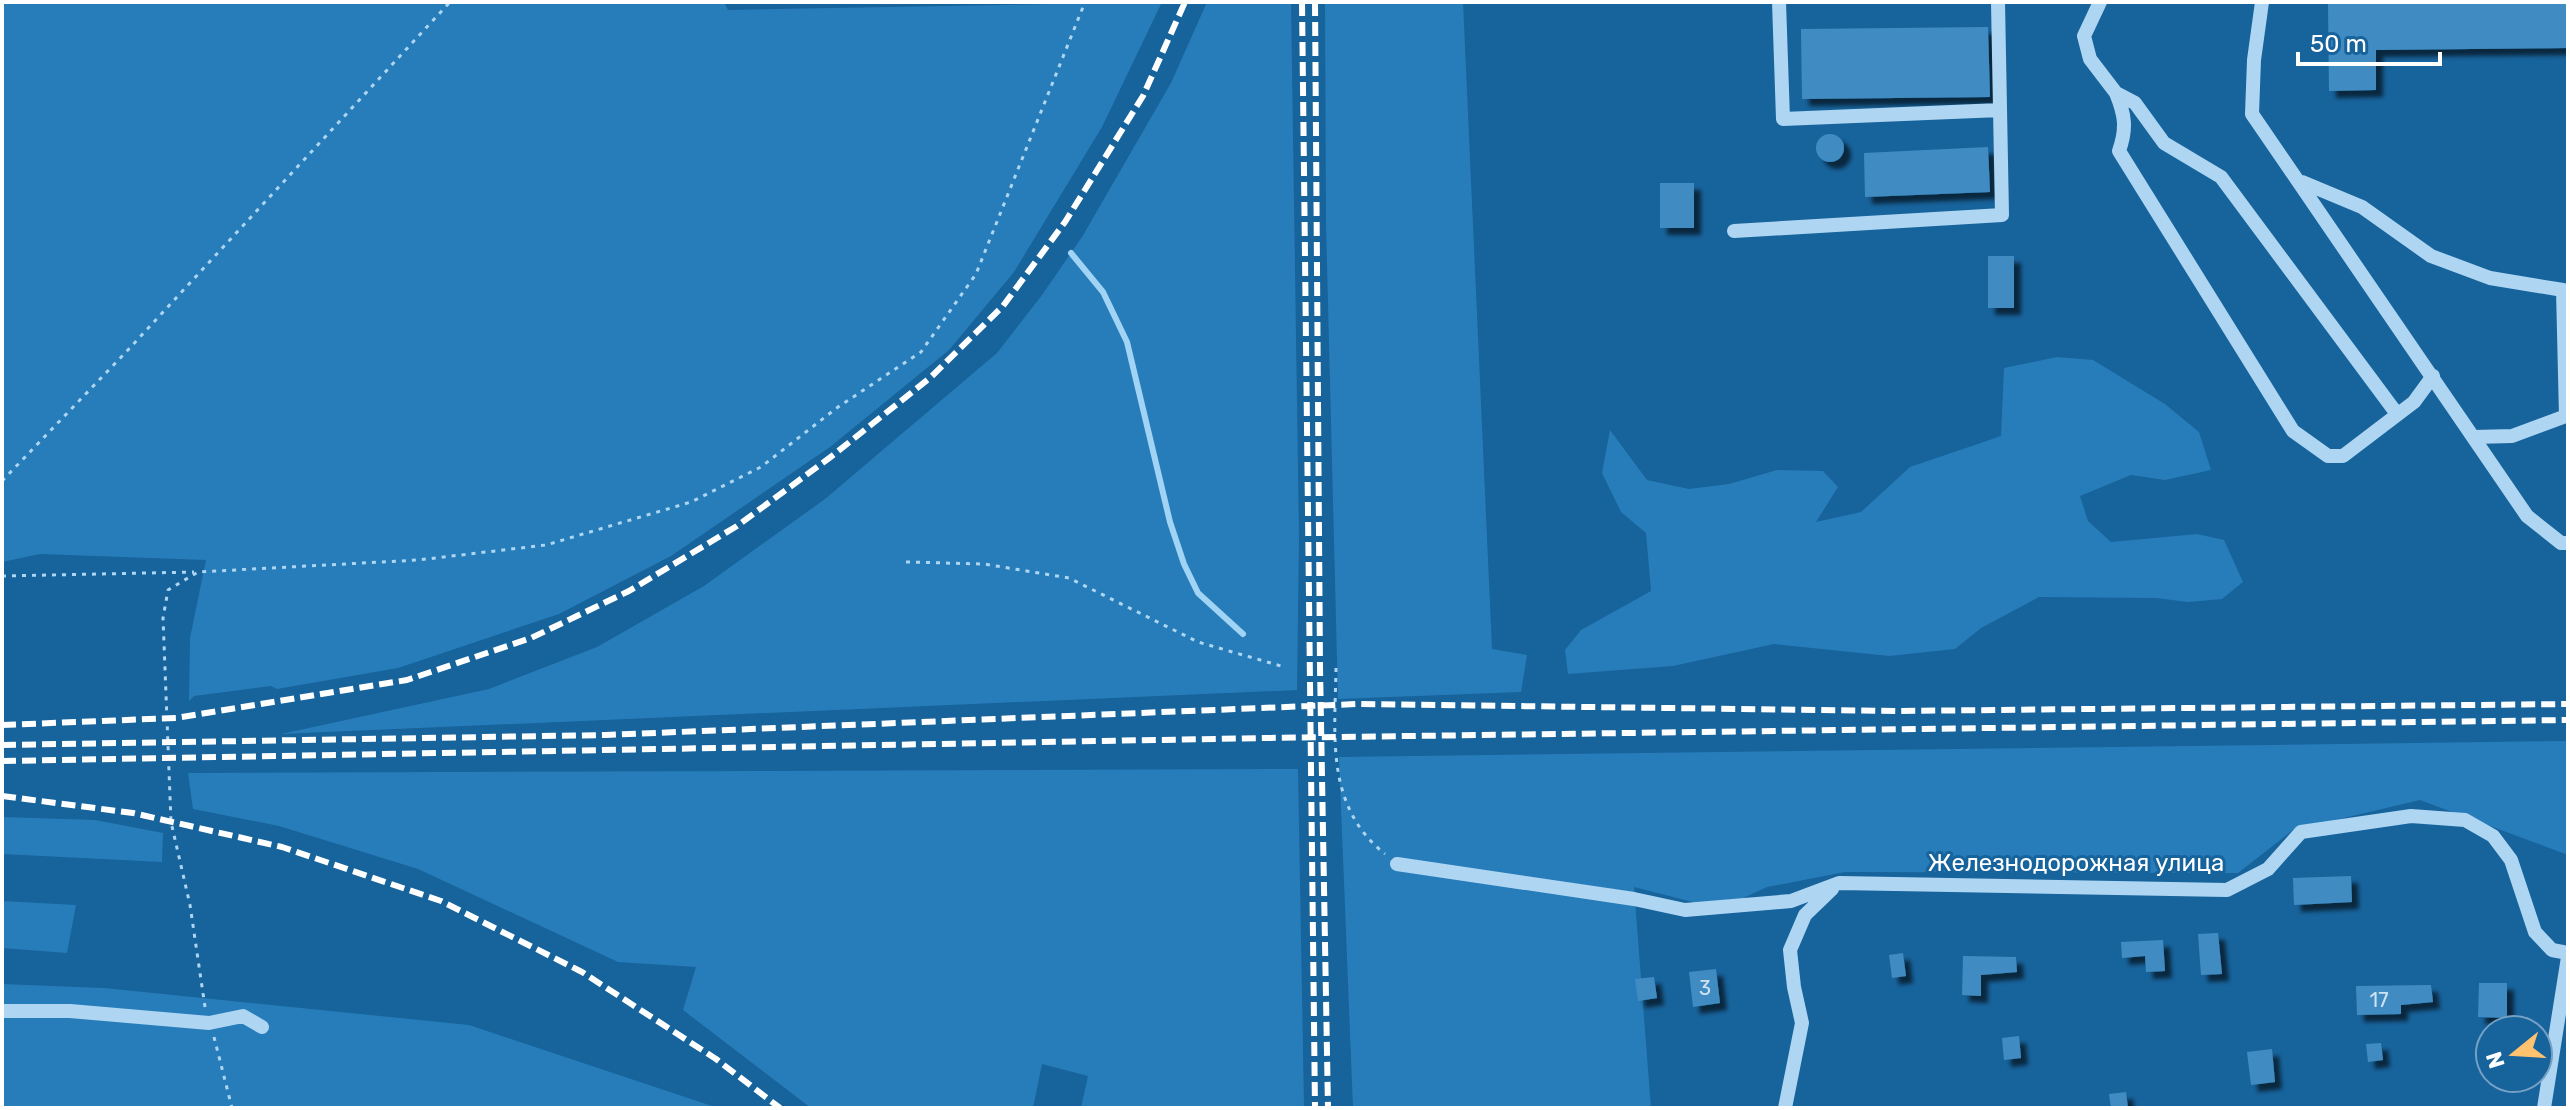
<svg xmlns="http://www.w3.org/2000/svg" width="2570" height="1110" font-family="Rubik,sans-serif">
<style>
.green{fill:#277db9}
.lines{fill:none;stroke-linecap:round;stroke-linejoin:round}
.stream{stroke:#a1d3f5;stroke-width:6}
.building{fill:#408cc2;filter:url(#shadow)}
.path{stroke:#aed6f2;stroke-width:3;stroke-dasharray:4 6;stroke-linecap:butt}
.minor{stroke:#aed6f2;stroke-width:14}
.rail{stroke:#fff;stroke-width:6;stroke-dasharray:14 6;stroke-linecap:butt}
.labels{text-anchor:middle;dominant-baseline:central;stroke-width:6;stroke-linejoin:round;paint-order:stroke}
.number-label{font-size:20px;fill:#cfe2f0}
.street-label{font-size:24px;fill:#fff;stroke:#17639c}
</style>
<defs>
<filter id="shadow"><feDropShadow dx="7" dy="7" stdDeviation="2" flood-color="#0009"/></filter>
</defs>
<rect width="100%" height="100%" fill="#17639c"/>
<path class="green" d="M2,2H724L728,10L1162,2L1102,127L1014,272L949,350L830,447L671,556L559,614L398,668L277,689L271,686L194,696L189,701L190,638L206,560L40,554L2,562Z
M1207,2H1291L1299,537L1297,690L281,734L489,689L597,647L704,586L825,499L997,353L1042,295L1082,237L1171,83Z
M1325,2H1463L1492,649L1527,655L1521,692L1338,699L1326,224Z
M2057,357L2093,360L2165,404L2199,432L2211,470L2165,480L2131,475L2080,496L2088,521L2111,542L2197,534L2224,540L2243,582L2222,599L2188,602L2156,598L2039,597L1981,628L1955,649L1889,656L1774,644L1673,666L1568,674L1565,650L1581,630L1651,591L1646,533L1621,512L1602,473L1610,430L1647,480L1689,489L1729,484L1777,470L1823,471L1838,487L1816,522L1861,512L1910,467L2001,436L2004,368Z
M2568,741V855L2420,800L2293,830L2238,873L1845,872L1767,887L1720,909L1634,887L1651,1108H1353L1339,757Z
M1298,769L1304,1108H1081L1088,1076L1042,1064L1033,1108H811L683,1010L696,967L618,962L418,869L279,826L193,809L188,773Z
M2,817L95,820L163,833L162,862L2,854Z
M2,901L76,905L67,953L2,948Z
M2,984L104,988L469,1025L718,1108H2Z"/>
<g class="lines">
<path class="stream" d="M1071,253L1103,292L1127,342L1170,522L1184,564L1198,593L1243,634"/>
</g>
<path class="building" d="M2387,2H2568V48L2376,50V90L2329,91L2328,4Z
M1988,27L1990,97L1802,99L1801,29Z
M1816 148a14 14 0 1 1 28 0a14 14 0 1 1-28 0Z
M1988,147L1990,192L1865,197L1864,153Z
M1660,183H1694V228H1660Z
M1988,256H2014V308H1988Z
M2351,876L2352,902L2294,905L2293,878Z
M2218,933L2222,974L2201,975L2198,934Z
M2163,940L2165,971L2146,972L2145,956L2122,958L2121,942Z
M1903,953L1906,976L1892,978L1889,955Z
M1963,956L2016,957L2017,972L1981,975V996L1962,995Z
M1716,969L1720,1003L1693,1007L1689,972Z
M1654,977L1657,998L1638,1001L1635,979Z
M2479,983H2507V1018L2478,1017Z
M2431,985L2433,1002L2401,1005V1014L2357,1015L2356,986Z
M2019,1036L2021,1058L2004,1060L2002,1038Z
M2381,1043L2383,1060L2368,1062L2366,1044Z
M2272,1049L2275,1082L2251,1085L2247,1052Z
M2126,1092L2128,1108H2111L2109,1094Z"/>
<g class="lines">
<path class="path" d="M2,481L127,351L450,2
M906,562L984,564L1069,578L1198,642L1281,666
M2,576L194,572
M1336,668C1335,736 1325,806 1385,854
M205,1007L190,905L171,822L163,618L168,590L198,572L418,560L546,545L691,502L761,467L838,407L921,352L976,274L1085,2
M214,1037L232,1108"/>
<path class="minor" d="M1779,2L1783,119L2000,110
M2100,2L2084,36L2090,59L2116,93L2135,103L2164,143L2221,177L2397,414
M2262,2L2254,60L2252,114L2527,516L2561,543H2568
M2116,93C2125,115 2127,128 2119,151L2293,431L2328,456H2343L2414,402L2433,376
M2302,182L2362,207L2431,256L2490,278L2563,290L2566,416L2512,436L2474,437
M1734,231L2002,215L1998,2
M1397,864L1634,899L1685,910L1791,901L1839,883L2227,890L2268,869L2301,832L2411,816L2465,820L2493,836L2511,860L2535,932L2552,950L2568,953
M2,1011H70L209,1023L243,1016L262,1027
M1785,1108L1802,1023L1794,987L1790,950L1805,915L1832,889
M2544,1108L2568,957"/>
<path class="rail" d="M1302,2L1315,1108
M1315,2L1320,667L1328,1108
M2,725L176,718L407,680L531,638L629,591L737,526L832,456L931,377L1003,306L1065,222L1143,96L1185,2
M2,745L606,735L1358,704L1899,711L2568,704
M2,761L1266,738L2568,720
M2,796L133,813L282,847L441,901L582,972L716,1059L780,1108"/>
</g>
<g class="labels">
<g class="number-label">
<text x="1705" y="988">3</text>
<text x="2379" y="1000">17</text>
</g>
<g class="street-label">
<text x="2076" y="863">Железнодорожная улица</text>
</g>
</g>
<rect width="2570" height="1110" fill="none" stroke="#ffffff" stroke-width="8"/>
<g transform="translate(2514 1054) rotate(252)"><circle r="38" fill="#17639c" stroke="#74a1c4" stroke-width="2"/>
<path d="M0-6L14 30L0 20L-14 30Z" fill="#ffc26f"/>
<text y="-12" font-size="22" font-weight="bold" text-anchor="middle" fill="#ffffff">N</text>
</g>
<path d="M2298 52v12h142v-12" fill="none" stroke="#ffffff" stroke-width="4"/>
<text x="2310" y="52" font-size="24" fill="#ffffff" stroke="#17639c" stroke-width="6" paint-order="stroke">50 m</text>
</svg>
